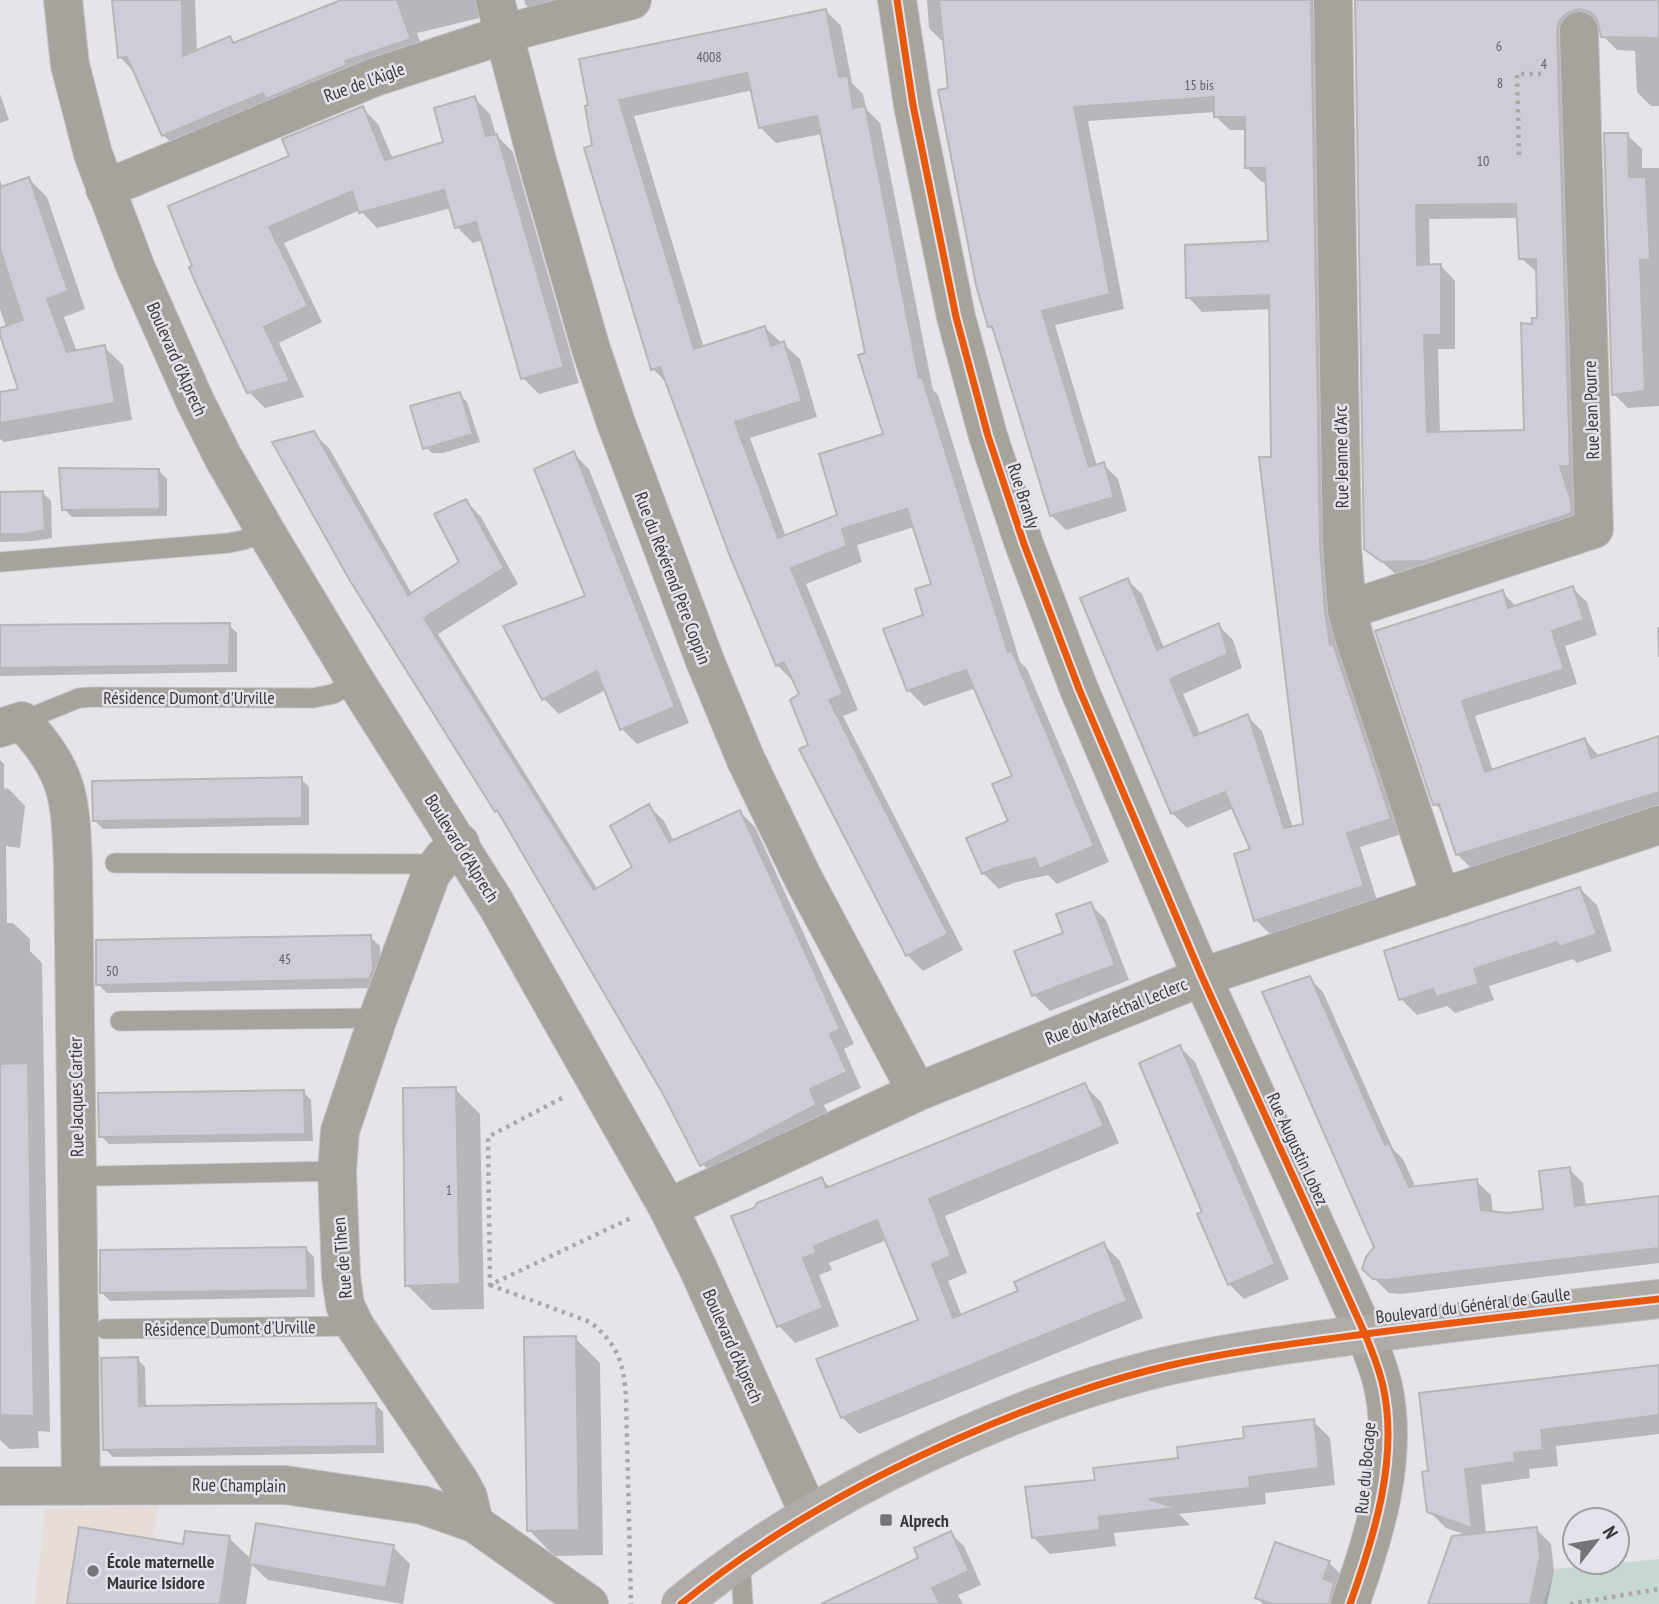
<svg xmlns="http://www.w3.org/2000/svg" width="1659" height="1604" font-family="'PT Sans Narrow',sans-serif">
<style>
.education{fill:#e7dcd6}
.green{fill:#c7d7d1}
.shadow{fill:#0003;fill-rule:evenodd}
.building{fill:#ceccd6;stroke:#b6b6b9;stroke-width:2;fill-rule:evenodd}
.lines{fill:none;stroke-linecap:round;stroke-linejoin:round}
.lane-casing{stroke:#c3c2c6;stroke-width:21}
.street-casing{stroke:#c3c2c6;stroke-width:40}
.secondary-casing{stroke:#c3c2c6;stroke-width:40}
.path{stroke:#aba9a8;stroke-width:4.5;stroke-dasharray:3.5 5;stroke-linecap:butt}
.lane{stroke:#a6a39d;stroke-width:19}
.street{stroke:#a6a39d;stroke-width:38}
.secondary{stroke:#afaca8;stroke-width:38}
.cycleway-casing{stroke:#e4e2eb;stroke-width:11}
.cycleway{stroke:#e8590c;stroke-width:7}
.poi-dot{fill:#757479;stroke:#e4e2eb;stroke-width:2.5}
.labels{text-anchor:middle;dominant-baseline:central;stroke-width:5;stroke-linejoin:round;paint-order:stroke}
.number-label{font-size:14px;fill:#626167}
.street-label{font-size:18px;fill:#39383c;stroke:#e4e2eb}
.poi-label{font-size:18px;font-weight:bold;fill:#39383c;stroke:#e4e2eb;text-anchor:start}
</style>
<rect width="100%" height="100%" fill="#e5e4e9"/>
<path class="education" d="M158,1506L143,1604H35L45,1509Z"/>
<path class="green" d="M1659,1559V1604H1543L1555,1569Z"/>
<path class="shadow" d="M114,0H195L197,52L230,38L235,44L348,0H493L488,16L417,33L424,53L178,149L163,135L134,72L120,57Z
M524,0H590L539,19L525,4Z
M927,0H1332L1334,562L1405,833L1360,847L1377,900L1270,934L1256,920L1252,850L1234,808L1187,828L1172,813L1127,580L1142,594L1164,648L1218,625L1233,640L1242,668L1183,694L1201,736L1247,716L1262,731L1293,828L1305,825L1273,458L1271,309L1202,312L1188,297L1270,242L1268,182H1262L1247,168V130H1230L1215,116V112L1088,121L1124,309L1055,325L1097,466L1103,464L1118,479L1127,511L1066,530L1051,515L995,333L989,326L944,43L929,28Z
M1357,0H1659V106H1651L1637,92L1635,51L1617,50L1603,36L1601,24L1593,23L1584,479L1573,480L1585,516L1398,576L1366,548ZM1519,218L1521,258L1538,273L1539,320L1534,326L1525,432L1440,434L1438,349H1455V281L1441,266H1430L1429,219Z
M825,10L841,26L852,83L863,94L866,109L880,123L933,390L938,395L1020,662L1027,669L1109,862L1057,884L1048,875L1013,883L999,889L983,873L1010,822L1014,777L976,688L924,706L908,690L933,585L914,527L857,545L862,562L806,584L858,710L843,716L963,950L923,971L907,955L802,695L793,681L777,665L668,384L653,369L594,147L587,107ZM753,90L760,127L776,143L822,134L885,435L839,516L786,537L750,438L817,417L800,359L765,328L704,348L634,116Z
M0,94L9,120L0,123Z
M474,98L490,114L496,135L513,152L579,383L539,394L523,378L483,240L473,243L457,227L451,208L377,228L360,210L284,243L322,322L279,343L304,397L265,408L249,392L199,286L291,157L362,108L378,124L393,159L445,143Z
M1627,135L1642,149V168H1659V406L1628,408L1614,394Z
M29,179L47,197L85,309L64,317L77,352L104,347L123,365L132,420L4,442L0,439V394L20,390L0,330L6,327L0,309V180L3,188Z
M459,394L467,402L480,442L443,453H432L424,445Z
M313,433L329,448L412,594L462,563L466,501L481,517L518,584L438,634L598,890L635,868L649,806L664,821L674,841L740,812L755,827L854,1044L844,1049L861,1088L824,1105L831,1120L714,1175L698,1160L665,1093L504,818L496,811L351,578Z
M573,453L589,469L689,723L637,744L622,729L606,690L559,714L544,699L587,597Z
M159,471L167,479V516L72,517L64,509Z
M0,493H43L51,501L52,538L34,541L0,542Z
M1572,588L1587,602L1597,635L1565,646L1577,684L1475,716L1493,771L1585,740L1600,757L1659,738V810L1472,869L1458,855L1445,814L1435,804L1377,632L1502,592L1517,607Z
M229,625L237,633V672L0,676V627Z
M1657,627H1659V657H1658Z
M0,760L4,764V788L9,789L25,806L20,848L6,846L7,923H13L30,939V951L42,963L50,1432L38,1431L39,1448L10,1449L0,1440Z
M301,779L309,787V825L103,829L95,821Z
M1580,889L1597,905L1612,951L1577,963L1573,959L1489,986L1494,1000L1455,1013L1447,1006L1417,1015L1401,999Z
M1090,904L1106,920L1129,980L1050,1011L1034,995L1065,934Z
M370,937L380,946L381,979L378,988L107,993L98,984Z
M1309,978L1323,992L1393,1149L1403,1159L1416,1188L1476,1181L1491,1195L1493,1213L1507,1215L1545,1211L1569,1169L1583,1183L1586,1206L1659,1197V1263L1401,1294L1389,1293L1364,1269L1376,1247Z
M1180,1047L1195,1062L1289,1279L1244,1299L1229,1284L1204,1213Z
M1084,1085L1101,1102L1119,1143L945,1216L967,1273L948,1281L962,1316L1020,1292L1103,1244L1120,1261L1143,1318L859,1434L842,1417L920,1321L887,1240L829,1263L832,1270L819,1275L839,1326L795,1343L779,1326L822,1179L831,1188Z
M455,1089L480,1114L484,1309L432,1310L407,1285Z
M303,1092L311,1100L313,1141L109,1144L101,1136Z
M306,1249L314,1257L315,1297L110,1301L102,1293Z
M575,1338L600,1363L603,1555L554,1556L529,1530Z
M137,1359L145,1367L146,1408L375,1404L383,1412L384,1453L113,1457L105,1449Z
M1659,1367V1434L1556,1446L1558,1466L1529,1469L1530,1478L1481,1485L1486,1534L1536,1529L1551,1544L1554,1571L1547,1604H1429L1469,1536L1446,1528L1429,1511L1424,1473Z
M1313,1421L1330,1438L1335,1485L1265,1493L1266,1504L1179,1514L1190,1525L1114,1533L1116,1546L1050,1554L1033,1537L1097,1482Z
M950,1533L964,1546L981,1585L958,1595L963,1604H852L920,1559Z
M229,1538L252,1560L393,1547L410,1564L403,1604L268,1580L252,1565L246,1604H69L185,1546Z
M1329,1563L1346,1579L1342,1604H1263L1257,1598Z"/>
<path class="building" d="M112,0H182L183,56L230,36L233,43L341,0H397L411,39L345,61L347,65L266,99L263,93L162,136L127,57L118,58Z
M939,0H1311L1320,546L1325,612L1330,645L1333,644L1391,819L1347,833L1364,886L1254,921L1234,854L1250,849L1225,792L1171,814L1080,598L1128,578L1157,650L1219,623L1228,654L1170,679L1182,708L1194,736L1248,714L1284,828L1303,824L1259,457H1271L1269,295L1186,298L1185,245L1268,241L1265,168H1245V117H1214V97L1074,107L1110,294L1042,311L1089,467L1104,462L1114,497L1050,516L992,326L988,327L976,285L938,90L948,88Z
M1355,0H1659V38L1601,37L1597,19L1590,12L1579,9L1567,13L1559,21L1557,31L1570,466H1560L1571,501L1572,513L1425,561L1382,562L1364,549ZM1516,204L1519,259H1536L1537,318H1532V324L1521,323L1524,430L1427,432L1424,335H1441V264L1417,265L1416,205Z
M826,9L839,77L848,76L853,108L865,106L919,378L922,377L1008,652L1012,651L1094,846L1039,869L1035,858L996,868L982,874L966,838L1008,821L992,784L1012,776L966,670L907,691L883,629L923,615L915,589L931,584L907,509L842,529L847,546L791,568L843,694L829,700L948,934L906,956L799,749L808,745L790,700L799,694L784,662L776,666L729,554L660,367L651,370L584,148L592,145L585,106L588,105L579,59ZM747,73L759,128L817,116L865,353L858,355L883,434L819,454L837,515L778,538L735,422L802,401L784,341L771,346L765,326L694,349L619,100Z
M475,96L486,136L497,134L564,367L521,379L476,222L455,228L444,190L359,213L352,191L269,227L308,306L264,327L290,381L247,393L197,286L189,267L192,266L168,206L289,156L282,139L363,106L385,160L443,142L434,108Z
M1604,133H1628L1629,177H1646L1650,259L1640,260L1645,391L1612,395Z
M29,177L68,291L47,299L67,352L105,345L115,403L0,423V392L18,389L0,335V328L23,320L0,249V187Z
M460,392L473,434L423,449L410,406Z
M314,431L408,595L459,562L434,514L466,499L504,568L424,618L594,890L632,867L610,826L649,804L669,842L740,810L840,1029L830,1034L847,1072L810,1089L816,1105L700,1166L663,1094L497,810L495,812L349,579L272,442Z
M574,451L675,707L620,730L597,671L542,700L503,626L585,596L534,469Z
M59,468L159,469L160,509L62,510Z
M43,491L45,530L25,534H0V492Z
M1573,586L1584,620L1552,631L1564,669L1462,701L1485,772L1585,738L1591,758L1659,736V792L1456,855L1439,804L1433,805L1375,631L1503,590L1508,608Z
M230,623L229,665L0,668V625Z
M302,777V818L93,821L92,781Z
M1580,887L1597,934L1559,947L1557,942L1474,969L1479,984L1436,997L1433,989L1399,1000L1384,951Z
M1091,902L1115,965L1032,996L1014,951L1063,933L1056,914Z
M371,935L373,969L369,979L96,985V940Z
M1310,976L1385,1145L1389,1143L1409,1187L1477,1179L1481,1210L1507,1213L1543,1209L1539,1171L1570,1167L1575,1206L1659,1196V1248L1385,1280L1373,1279L1362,1269L1366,1257L1374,1247L1262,992Z
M1180,1045L1275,1264L1228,1285L1197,1214L1202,1212L1139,1063Z
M28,1063L34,1416L0,1415V1064Z
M1085,1083L1104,1126L929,1199L951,1256L932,1264L953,1318L1018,1291L1014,1282L1104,1242L1127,1301L841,1418L816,1359L918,1320L877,1220L814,1246L816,1253L803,1258L823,1308L777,1327L731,1216L754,1208L757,1203L822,1177L826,1188Z
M456,1087L460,1284L405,1286L403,1088Z
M304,1090L305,1134L99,1137L98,1093Z
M306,1247L308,1290L100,1293V1250Z
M576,1336L579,1530L527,1531L524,1337Z
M138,1357L139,1406L376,1403L377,1446L103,1450L101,1358Z
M1659,1365V1415L1541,1430L1543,1450L1514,1453L1515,1462L1465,1469L1472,1528L1427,1512L1422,1472L1428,1471L1419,1393Z
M1314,1419L1319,1468L1249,1477L1250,1488L1149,1499L1176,1508L1099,1517L1100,1530L1032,1538L1025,1487L1095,1480L1093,1468L1178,1458L1177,1447L1244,1438L1243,1427Z
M256,1523L394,1545L386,1588L249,1564Z
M79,1527L183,1544L185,1531L230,1536L220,1604H67Z
M1537,1527L1540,1556L1530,1604H1428L1452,1536Z
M951,1531L969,1571L932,1588L940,1604H821L918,1558L914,1548Z
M1275,1542L1330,1561L1323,1579L1334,1583L1329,1604H1273L1255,1598Z"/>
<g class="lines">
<g class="lane-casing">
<path id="lane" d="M0,562L229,543L243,540L266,532
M22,721L79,698L92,697L313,698L333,694L356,682
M115,863L437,864
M120,1021L378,1018
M98,1176L337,1171
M105,1329L355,1326
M740,1559L743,1604"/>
</g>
<g class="street-casing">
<path id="street" d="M63,0L70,65L93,154L135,266L195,401L223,457L266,532L356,682L496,904L668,1208L697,1266L809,1514
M495,0L538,164L591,349L616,423L705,661L746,760L803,878L917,1092
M897,0L913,105L956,317L988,436L1024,544L1079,689L1202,977L1365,1334C1372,1351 1379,1368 1383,1386C1399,1458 1374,1537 1350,1604
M1333,0L1342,546L1347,610L1355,640L1441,898
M105,189L375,77L525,28L632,0
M1347,610L1594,529L1579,31
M0,728L22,721C69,773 70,795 73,863L81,1486
M460,843L443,858L431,874L378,1018L340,1131L337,1171L341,1276L345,1305L355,1326L460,1482L468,1497L474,1523
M668,1208L917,1092L1202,977L1659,825
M0,1486L285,1485L422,1505L474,1523L589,1604"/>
</g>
<g class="secondary-casing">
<path id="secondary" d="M681,1604C765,1535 858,1483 957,1439C1025,1409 1094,1383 1167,1366C1232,1351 1298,1343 1365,1334C1463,1321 1561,1310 1659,1299"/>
</g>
<path class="path" d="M1519,155L1517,74H1541
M562,1098L488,1137L490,1285L631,1218
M490,1285L590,1322C618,1344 624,1364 626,1398L631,1604
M1570,1604L1659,1589"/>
<use href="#lane" class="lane"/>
<use href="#street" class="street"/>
<use href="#secondary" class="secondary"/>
<g class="cycleway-casing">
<path id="cycleway" d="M897,0L913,105L956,317L988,436L1024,544L1079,689L1202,977L1365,1334C1372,1351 1379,1368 1383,1386C1399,1458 1374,1537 1350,1604
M681,1604C765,1535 858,1483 957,1439C1025,1409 1094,1383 1167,1366C1232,1351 1298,1343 1365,1334C1463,1321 1561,1310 1659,1299"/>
</g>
<use href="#cycleway" class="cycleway"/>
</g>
<g class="poi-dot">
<rect x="879" y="1513" width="14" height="14" rx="3.5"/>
<circle cx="93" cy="1571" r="7"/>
</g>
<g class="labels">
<g class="number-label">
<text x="1499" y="46">6</text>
<text x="709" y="57">4008</text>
<text x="1544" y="64">4</text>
<text x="1500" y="83">8</text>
<text x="1199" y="85">15 bis</text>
<text x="1483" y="161">10</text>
<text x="285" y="959">45</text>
<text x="112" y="971">50</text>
<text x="449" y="1190">1</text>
</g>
<g class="street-label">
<text transform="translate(364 82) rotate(-20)">Rue de l'Aigle</text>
<text transform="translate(177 359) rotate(66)">Boulevard d'Alprech</text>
<text transform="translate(1591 410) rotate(-92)">Rue Jean Pourre</text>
<text transform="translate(1341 457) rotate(-91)">Rue Jeanne d'Arc</text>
<text transform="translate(1024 496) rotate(72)">Rue Branly</text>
<text transform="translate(673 578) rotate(69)">Rue du Révérend Père Coppin</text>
<text x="189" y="697">Résidence Dumont d'Urville</text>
<text transform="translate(462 848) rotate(58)">Boulevard d'Alprech</text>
<text transform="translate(1116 1011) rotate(-22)">Rue du Maréchal Leclerc</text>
<text transform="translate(76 1097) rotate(-91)">Rue Jacques Cartier</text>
<text transform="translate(1298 1149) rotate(65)">Rue Augustin Lobez</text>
<text transform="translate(342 1258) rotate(-95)">Rue de Tihen</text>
<text transform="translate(1473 1305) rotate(-7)">Boulevard du Général de Gaulle</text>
<text transform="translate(230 1328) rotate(-1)">Résidence Dumont d'Urville</text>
<text transform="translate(733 1346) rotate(66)">Boulevard d'Alprech</text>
<text transform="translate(1365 1468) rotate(-85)">Rue du Bocage</text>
<text transform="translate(239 1485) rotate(1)">Rue Champlain</text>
</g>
<g class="poi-label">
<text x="900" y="1520">Alprech</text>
<text x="107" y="1561">École maternelle<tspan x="107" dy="21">Maurice Isidore</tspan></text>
</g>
</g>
<g transform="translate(1596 1541) rotate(59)"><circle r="33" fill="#e4e2eb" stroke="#a09ea5" stroke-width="2"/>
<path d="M0-5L12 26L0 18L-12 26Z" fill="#757479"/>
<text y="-10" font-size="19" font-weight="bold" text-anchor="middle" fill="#39383c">N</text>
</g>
</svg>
